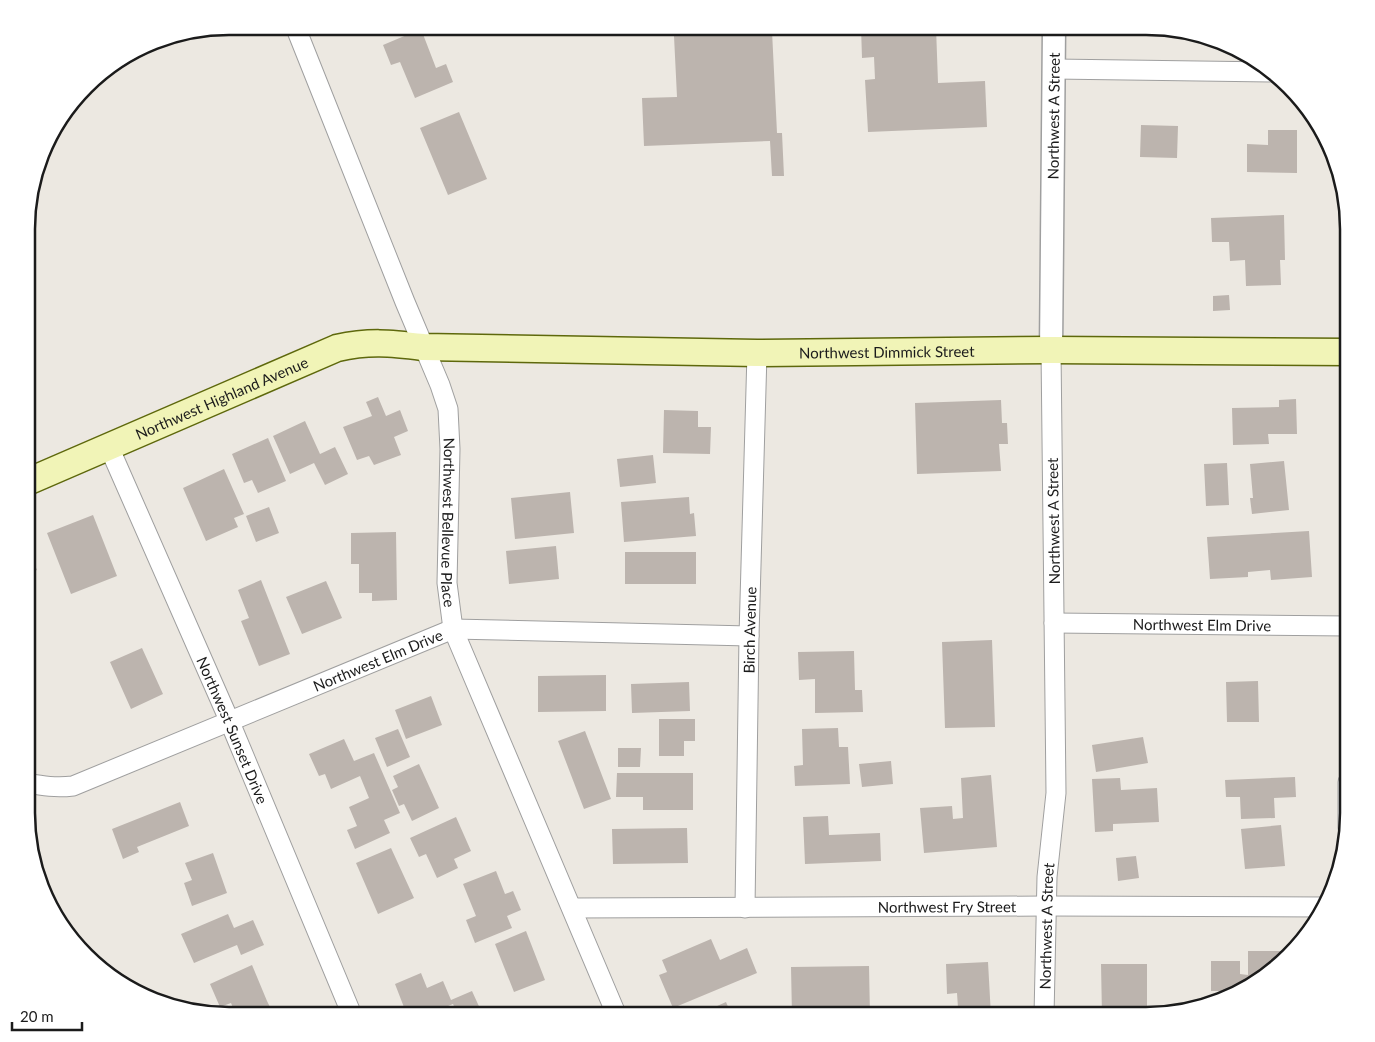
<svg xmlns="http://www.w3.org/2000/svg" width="1375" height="1042" font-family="Lato,sans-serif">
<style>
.building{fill:#bcb4ae}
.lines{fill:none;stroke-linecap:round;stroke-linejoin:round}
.minor-casing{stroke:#9f9f9f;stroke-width:21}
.tertiary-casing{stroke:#9f9f9f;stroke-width:25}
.secondary-casing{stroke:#5e680c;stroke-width:29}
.minor{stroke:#fff;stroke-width:19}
.tertiary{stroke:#fff;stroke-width:22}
.secondary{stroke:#f1f4b7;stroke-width:26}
.labels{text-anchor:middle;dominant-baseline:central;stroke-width:4;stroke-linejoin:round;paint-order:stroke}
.street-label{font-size:15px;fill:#1b1b1b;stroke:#fff}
.rim{fill:none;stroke:#1b1b1b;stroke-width:2.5}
</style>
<rect width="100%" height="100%" fill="#ece8e1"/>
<path class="building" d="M861,27H936L938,83L985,81L987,127L868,132L865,80L875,79L874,57L862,58Z
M421,29L436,68L446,64L453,82L415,98L400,62L391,65L383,45Z
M772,31L777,133H782L784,176H772L770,141L644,146L642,98L677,97L674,36Z
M459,112L487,179L448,195L420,128Z
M1141,125L1178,126L1177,158L1140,157Z
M1268,130H1297V173L1247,172V144L1268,145Z
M1284,215L1285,260H1280L1281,285L1246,286L1245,260L1230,261L1229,242H1212L1211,218Z
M1229,295L1230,310L1213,311V296Z
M378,397L386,416L400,410L408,431L394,437L401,455L374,465L369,456L357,460L343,427L372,416L366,402Z
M1296,399L1297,434H1268L1269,444L1233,445L1232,408L1279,407V400Z
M1001,400L1002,423H1007L1008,444H999L1001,471L917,474L915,403Z
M664,410L698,411V427H711L710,454L663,453Z
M305,421L320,454L335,447L348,474L325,485L314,463L290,474L273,436Z
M268,438L286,481L258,493L252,480L244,483L232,454Z
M653,455L656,483L620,487L617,459Z
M1284,461L1289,510L1252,514L1250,498H1253L1250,464Z
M1227,463L1229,505L1206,506L1204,464Z
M224,469L244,514L234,518L238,527L206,541L183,488Z
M570,492L574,533L515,539L511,498Z
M689,497L690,514L694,513L696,536L624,542L621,502Z
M269,507L279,533L256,542L246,516Z
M93,515L117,576L71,594L47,533Z
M1309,531L1312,577L1271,580L1270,570L1248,572V577L1210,579L1207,537Z
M396,532L397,600L372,601V593H359V564H351V533Z
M556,546L559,579L509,584L506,551Z
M27,547L37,570L27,574Z
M625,552H696V584H625Z
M261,580L290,654L259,666L241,621L249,618L238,590Z
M326,581L342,618L302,634L286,597Z
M992,640L995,727L945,728L942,642Z
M142,648L163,694L131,709L110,662Z
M854,651L855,690H862L863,712L815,713V679L799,680L798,652Z
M606,675V711L538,712V676Z
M1258,681L1259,722H1227L1226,682Z
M689,682L690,711L632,713L631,684Z
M431,696L442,725L406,739L395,710Z
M659,719H695V741H684V756H659Z
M838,728L839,747H848L850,784L795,786L794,766L803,765L802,729Z
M398,729L410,757L387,767L375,738Z
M585,731L611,799L584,809L558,741Z
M1143,737L1148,763L1096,772L1092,745Z
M344,739L354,761L374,753L400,813L384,820L390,833L355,849L347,830L357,826L349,807L369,798L360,776L331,789L325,774L319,776L309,754Z
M618,748H641L640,767H618Z
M891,761L893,784L862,787L859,764Z
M419,764L439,808L412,821L404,804L399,806L392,790L398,787L393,776Z
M617,773H693V810H643V797H616Z
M991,775L997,847L924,853L920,808L952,806L953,819L963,818L961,778Z
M1295,777L1296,797L1274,798L1275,818L1241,819L1240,797H1226L1225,780Z
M1120,778L1121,790L1157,788L1159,822L1113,824V831L1095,832L1092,779Z
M180,802L189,826L137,847L139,852L123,859L112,829Z
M828,816L829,835L880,833L881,861L805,864L803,817Z
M456,817L471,851L454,859L458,868L437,878L426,854L419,857L410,838Z
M1281,825L1285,866L1245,869L1241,829Z
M687,828L688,863L613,864L612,829Z
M391,848L414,898L378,914L356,863Z
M213,853L227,893L192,906L184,883L192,880L185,863Z
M1136,856L1139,878L1118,881L1116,858Z
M496,871L505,894L513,891L521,910L507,916L512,928L475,943L466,920L476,916L463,884Z
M228,914L234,928L253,920L264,945L241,955L237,945L194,963L181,934Z
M526,931L545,980L514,992L495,944Z
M711,939L720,960L747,948L757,973L673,1008L659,975L667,972L662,960Z
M1248,951H1289V953L1240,991H1211V961H1240V974L1248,975Z
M988,962L991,1016H931V1009L958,1008L957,993L947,994L946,964Z
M1101,964H1147V1015L1102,1016Z
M252,965L267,1001L274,1015H236L231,1003L220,1007L210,984Z
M869,966L870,1016H792L791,967Z
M421,973L427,988L443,981L451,1000L472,991L482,1013L475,1015H458L453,1004L426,1015H407L395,984Z
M726,1002L732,1016H695Z"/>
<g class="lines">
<g class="minor-casing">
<g id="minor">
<path id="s1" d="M295,26L405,302L440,385L448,409L450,449L447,583L453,629L617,1016"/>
<path d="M1054,69L1271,72"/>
<path id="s2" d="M109,447L229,720L352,1015"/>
<path id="s3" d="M1054,623L1348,626"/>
<path id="s4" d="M27,783C43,786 56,788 73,786L453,629L749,636"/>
<path d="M1348,828V782"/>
<path id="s5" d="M572,908L1046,906L1323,907"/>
<path id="s6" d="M745,908L749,636L757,353"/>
<path id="s7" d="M1044,1016L1047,877L1056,793L1051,350"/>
</g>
</g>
<g class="tertiary-casing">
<g id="tertiary">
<path id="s8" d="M1051,350L1054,27"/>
</g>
</g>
<g class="secondary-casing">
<g id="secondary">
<path id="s9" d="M27,482L337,348C369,341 390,343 423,347L757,353L1051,350L1349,352"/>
</g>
</g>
<use href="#minor" class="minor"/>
<use href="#tertiary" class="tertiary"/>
<use href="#secondary" class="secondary"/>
</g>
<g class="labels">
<g class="street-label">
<text stroke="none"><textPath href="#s8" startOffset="234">Northwest A Street</textPath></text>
<text stroke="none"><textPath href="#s9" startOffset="888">Northwest Dimmick Street</textPath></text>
<text stroke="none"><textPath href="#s9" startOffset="212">Northwest Highland Avenue</textPath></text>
<text transform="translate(1053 521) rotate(-91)">Northwest A Street</text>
<text stroke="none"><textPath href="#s1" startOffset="526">Northwest Bellevue Place</textPath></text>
<text stroke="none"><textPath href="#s3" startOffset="148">Northwest Elm Drive</textPath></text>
<text stroke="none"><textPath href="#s6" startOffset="278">Birch Avenue</textPath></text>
<text stroke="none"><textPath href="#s4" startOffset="376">Northwest Elm Drive</textPath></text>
<text stroke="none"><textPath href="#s2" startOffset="309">Northwest Sunset Drive</textPath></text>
<text stroke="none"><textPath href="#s5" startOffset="375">Northwest Fry Street</textPath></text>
<text stroke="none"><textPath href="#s7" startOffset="90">Northwest A Street</textPath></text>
</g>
</g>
<path d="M0 0H1375V1042H0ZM229 35H1146A194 194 0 0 1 1340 229V813A194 194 0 0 1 1146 1007H229A194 194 0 0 1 35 813V229A194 194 0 0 1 229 35Z" fill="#fff" fill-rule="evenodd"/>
<path class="rim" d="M229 35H1146A194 194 0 0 1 1340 229V813A194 194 0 0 1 1146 1007H229A194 194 0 0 1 35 813V229A194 194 0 0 1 229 35Z"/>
<path d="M12 1022v8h70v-8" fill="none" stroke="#1b1b1b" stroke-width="2.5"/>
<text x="20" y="1022" font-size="15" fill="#1b1b1b" stroke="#ffffff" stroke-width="4" paint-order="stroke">20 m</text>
</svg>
